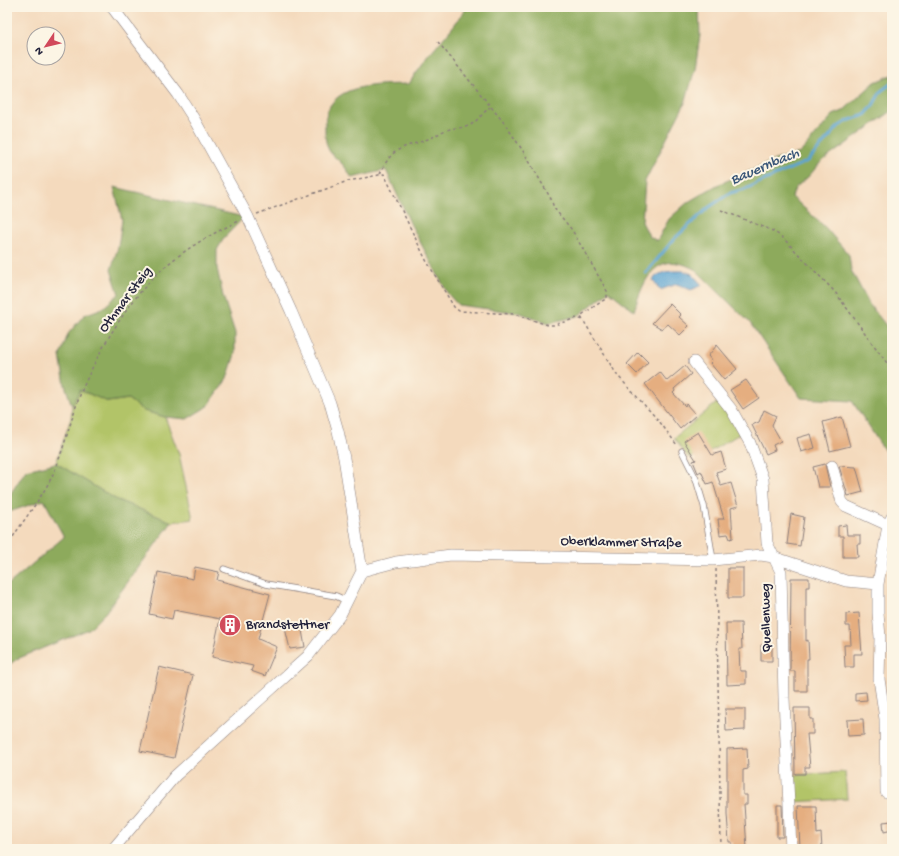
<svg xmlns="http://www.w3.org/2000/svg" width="899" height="856" font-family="'Gochi Hand',sans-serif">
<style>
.green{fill:#b2c467;stroke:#6a7351}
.forest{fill:#8daa5c;stroke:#58664c}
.water{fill:#5ca4d3;stroke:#3f6387}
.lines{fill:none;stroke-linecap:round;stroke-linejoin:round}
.stream{stroke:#5ca4d3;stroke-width:3}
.building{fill:#e5ae80}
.service-casing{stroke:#8b7e7c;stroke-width:7}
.minor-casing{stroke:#8b7e7c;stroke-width:12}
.path{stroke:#8b7e7c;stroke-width:1.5;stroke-dasharray:3 3;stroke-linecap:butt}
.service{stroke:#fff;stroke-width:5.5}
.minor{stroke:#fff;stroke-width:11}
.labels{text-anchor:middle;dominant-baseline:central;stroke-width:4;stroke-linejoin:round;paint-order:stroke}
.street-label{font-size:14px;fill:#22223b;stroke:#fcf5e5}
.poi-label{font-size:14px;fill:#22223b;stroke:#fcf5e5;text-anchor:start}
.water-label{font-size:15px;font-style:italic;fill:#395678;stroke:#fcf5e5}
</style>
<rect width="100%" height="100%" fill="#fcf5e5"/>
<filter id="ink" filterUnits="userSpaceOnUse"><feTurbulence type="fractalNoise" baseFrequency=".025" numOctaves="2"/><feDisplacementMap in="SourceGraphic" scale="8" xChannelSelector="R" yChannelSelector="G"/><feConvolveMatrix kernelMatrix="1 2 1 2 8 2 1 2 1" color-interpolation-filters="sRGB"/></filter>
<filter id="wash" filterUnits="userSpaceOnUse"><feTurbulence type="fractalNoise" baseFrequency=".012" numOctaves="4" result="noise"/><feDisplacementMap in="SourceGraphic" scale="16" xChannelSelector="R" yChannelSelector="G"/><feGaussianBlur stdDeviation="0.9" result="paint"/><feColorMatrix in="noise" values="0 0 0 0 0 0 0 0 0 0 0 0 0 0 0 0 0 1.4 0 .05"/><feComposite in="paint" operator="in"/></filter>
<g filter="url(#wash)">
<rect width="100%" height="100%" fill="#f4dabd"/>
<path class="green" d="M80,390L108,402L128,399L144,411L165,417L179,454L193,519L172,522L117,500L56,463L71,418L72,406Z
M719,401L741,433L699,458L696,455L690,458L688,457L674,438Z
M845,772L847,799L792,802L791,775Z"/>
<path class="forest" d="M467,7H699L700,35L695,69L685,103L645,181L642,222L649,236L657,241L669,219L688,202L717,185L743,174L775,160L800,153L833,115L843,111L875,82L892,75V111L821,162L808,177L795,188L792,197L825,227L849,255L851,270L869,304L892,333V462L852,401L801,398L750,323L696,270C657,248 644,278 634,311L609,291L578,316L549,323L520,313L458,305L448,294L411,225L386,170L352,178C349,174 347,169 343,165C340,161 334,157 330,152C325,144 325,135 325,126C325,82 377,85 409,84C425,56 450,34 467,7Z
M114,187L244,217L224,238L217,250V268L223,296L235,333V354L227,379L208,406L187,419L165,417L144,411L128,399L108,402L80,390L72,406L65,385L60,356L68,334L84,315L103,308L119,294L111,270L118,247L122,220Z
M56,463L117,500L172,522L105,613L89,629L17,659L7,666V584H9L64,537L44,500L9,512L7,499L26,470Z"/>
<path class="water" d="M684,271L692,274L702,285L691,290L677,284L660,290L653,280C659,270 674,271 684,271Z"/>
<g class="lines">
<path class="stream" d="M646,273L674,239L708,208L730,193L745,189L808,161L839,126L850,120L865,115L872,107L881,91L892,83"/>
</g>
<g id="blocks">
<path class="building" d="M670,304L681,315L679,317L689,326L680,335L668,324L662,329L652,323Z
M717,345L737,369L724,380L710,363L712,361L708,356Z
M638,352L648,362L637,374L627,364Z
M685,366L691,374L674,389L675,391L673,393L685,406L686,404L696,415L680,429L645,384L660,372L667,381Z
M746,380L759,398L743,409L730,390Z
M764,410L776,416L772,425L781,441L773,445L775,450L766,454L752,425L759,422Z
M842,417L850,446L830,451L823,422Z
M698,432L712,455L721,452L726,469L716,472L721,486L731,483L738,506L731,508L733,538L730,539L728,534L720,535L718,519H724L713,482L707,484L701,471L698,473L693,461L696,460L684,441Z
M811,434L815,448L801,452L797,438Z
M825,464L830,487H818L813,467Z
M839,466L856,467L863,492L848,496Z
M791,514L804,517L800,546L787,544Z
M846,525L847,535H860V544H857L858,557H843V536H838V526Z
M195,567L219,572L217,580L270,594L258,639L277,647L265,676L251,671L253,666L212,657L220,619L174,610L172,619L149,614L158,572L193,579Z
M728,568H743V598H728Z
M791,578H809V587H806V641L808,640L809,659H807V691H795V671H790Z
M859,613L862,654H854V667H845L844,645H851L850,626H846V614Z
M726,623H741L742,649H739L740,671H746V684L727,685Z
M301,625L305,647L290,649L285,628Z
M761,645H772V661H761Z
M159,667L193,675L174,758L140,751Z
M866,692L867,700L855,701V693Z
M794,708H810V719H813V734H807L810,767H805V774H795Z
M725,709H745V730L726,731Z
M863,719L864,735L848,736L847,720Z
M747,748L748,769L743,770V795H747V804H744L747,849H732V842H729L727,814V749Z
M777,805H782L783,837H777Z
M798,806H816L817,834L821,833L822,849H800Z
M892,821V830L884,832L883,822Z"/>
</g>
</g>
<g filter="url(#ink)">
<use href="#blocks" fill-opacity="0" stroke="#8b7e7c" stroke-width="1"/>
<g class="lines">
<g class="service-casing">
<path id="service" d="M682,451L696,479L704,506L713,560
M224,569L266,584L336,596L347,601"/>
</g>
<g class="minor-casing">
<path id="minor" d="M112,7L178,94L194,119L248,217L291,311L330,403L338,431L344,458L362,571L340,615L308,656L175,776L113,849
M694,362L731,409L750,443L763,479L767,543L781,572L784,698L791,849
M832,466L842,502L846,506L888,525
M362,571L396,562L451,555L713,560L761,555L773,557L846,581L878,584L888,525L892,517
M878,584V613L880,637L879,679L885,719L886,792"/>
</g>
<path class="path" d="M438,42L505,124L525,154L551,199L554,208L572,230L607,291V298L583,314L581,317L583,320
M380,174C393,145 402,149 428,139C435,137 441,131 447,130C455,127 464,129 472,124C478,120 484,112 490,107
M721,210L773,231L783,238L835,292L892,370
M257,214L348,181L384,174L426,260L454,307L459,311L514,314L548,325H554L577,318L583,320L617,375L659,421L677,445
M7,547C22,520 45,496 56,467C66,442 72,415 82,390C99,350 128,301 160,271C183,250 211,234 239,221
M716,569L721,849"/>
<use href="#service" class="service"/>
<use href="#minor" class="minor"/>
</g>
</g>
<defs>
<g id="building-disc" transform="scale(1.15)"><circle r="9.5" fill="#d1495b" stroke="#fcf5e5"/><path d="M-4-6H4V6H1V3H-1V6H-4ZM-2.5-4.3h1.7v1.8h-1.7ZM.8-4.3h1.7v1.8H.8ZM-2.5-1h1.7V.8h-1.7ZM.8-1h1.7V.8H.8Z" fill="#fff"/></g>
</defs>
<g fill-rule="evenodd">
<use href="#building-disc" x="230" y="625"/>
</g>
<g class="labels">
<g class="street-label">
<text transform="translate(126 300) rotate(-53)">Othmar Steig</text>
<text transform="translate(621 543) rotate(1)">Oberklammer Straße</text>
<text transform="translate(767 618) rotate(-91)">Quellenweg</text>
</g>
<g class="poi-label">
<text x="246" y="625">Brandstettner</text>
</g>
<g class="water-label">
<text transform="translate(765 167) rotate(-23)">Bauernbach</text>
</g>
</g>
<rect width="899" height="856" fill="none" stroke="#fcf5e5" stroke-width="24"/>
<g transform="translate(46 46) rotate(235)"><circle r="19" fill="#fcf5e5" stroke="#a5a1a1"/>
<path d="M0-3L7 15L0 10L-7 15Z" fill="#d1495b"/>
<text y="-6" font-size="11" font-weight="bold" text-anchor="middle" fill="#22223b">N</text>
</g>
</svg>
